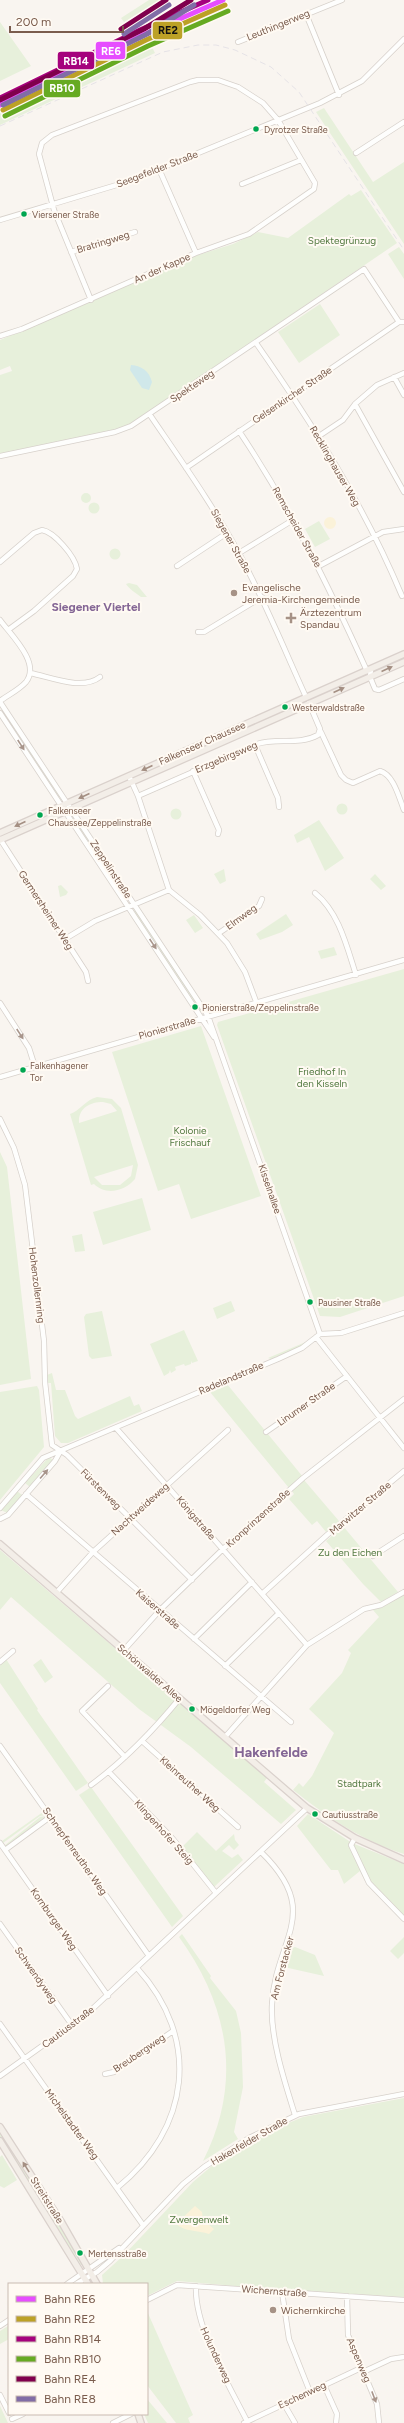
<svg xmlns="http://www.w3.org/2000/svg" width="404" height="2423" font-family="Figtree,sans-serif">
<style>
.green{fill:#e7f0db;fill-rule:evenodd}
.sand{fill:#fbf2d9}
.water{fill:#d0e8ea}
.lines{fill:none;stroke-linecap:round;stroke-linejoin:round}
.minor-casing{stroke:#d7d1cb;stroke-width:6}
.major-casing{stroke:#dad1cc;stroke-width:8}
.minor{stroke:#fefefd;stroke-width:4.5}
.major{stroke:#f3eee8;stroke-width:5.5}
.rail{stroke:#e6e3e7;stroke-width:1;stroke-dasharray:6 4;stroke-linecap:butt}
.rail-1-casing{stroke:#fffaf3;stroke-width:8}
.rail-2-casing{stroke:#fffaf3;stroke-width:8}
.rail-3-casing{stroke:#fffaf3;stroke-width:8}
.rail-4-casing{stroke:#fffaf3;stroke-width:8}
.rail-5-casing{stroke:#fffaf3;stroke-width:8}
.rail-6-casing{stroke:#fffaf3;stroke-width:8}
.rail-1{stroke:#e64dff;stroke-width:5}
.rail-2{stroke:#bca126;stroke-width:5}
.rail-3{stroke:#a5027d;stroke-width:5}
.rail-4{stroke:#6a2;stroke-width:5}
.rail-5{stroke:#80004d;stroke-width:5}
.rail-6{stroke:#816da6;stroke-width:5}
.oneway{fill:#a48f83}
.oneway2{fill:#a8958b}
.bus-dot{fill:#00a651;stroke:#fffaf3;stroke-width:1.5}
.poi-dot{fill:#a69286;stroke:#fffaf3;stroke-width:1.5}
.labels{text-anchor:middle;dominant-baseline:central;stroke-width:4;stroke-linejoin:round;paint-order:stroke}
.bus-label{font-size:9px;fill:#7a5c4d;stroke:#fffaf3;text-anchor:start}
.street-label{font-size:10px;fill:#7a5c4d;stroke:#fffaf3}
.park-label{font-size:10px;fill:#537a41;stroke:#fffaf3}
.poi-label{font-size:10px;fill:#7a5c4d;stroke:#fffaf3;text-anchor:start}
.quarter-label{font-size:12px;font-weight:bold;fill:#846695;stroke:#fffaf3}
.district-label{font-size:14px;font-weight:bold;fill:#846695;stroke:#fffaf3}
.line-badge{stroke:#fffaf3;stroke-width:1.5}
.badge-label{font-size:11px;text-anchor:middle;font-weight:bold;fill:#fff}
.pale-badge-label{font-size:11px;text-anchor:middle;font-weight:bold;fill:#111}
</style>
<rect width="100%" height="100%" fill="#f9f5f0"/>
<path class="green" d="M149,0H161L124,22L121,18Z
M0,22L31,66L0,81Z
M149,41L155,53L0,125V112Z
M324,108L373,182L404,162V244L316,112Z
M361,190L397,243L131,424L115,430L0,454V375L12,371L10,366L0,370V340L195,256L233,244L258,232L288,238L349,194L351,196Z
M399,247L404,254V279L388,254Z
M320,304L340,335L299,363L278,332Z
M81 498a5 5 0 1 1 10 0a5 5 0 1 1-10 0Z
M88.5 508a5.5 5.5 0 1 1 11 0a5.5 5.5 0 1 1-11 0Z
M319,521L330,539L315,547L305,529Z
M109.5 554a5.5 5.5 0 1 1 11 0a5.5 5.5 0 1 1-11 0Z
M129,583L137,585L147,597H141C136,593 129,589 126,584Z
M367,673L366,676L315,699L314,696Z
M300,702L302,704L152,771L151,768Z
M3,710L61,796L59,797L2,712Z
M127,779V781L76,804L75,802Z
M336.5 809a5.5 5.5 0 1 1 11 0a5.5 5.5 0 1 1-11 0Z
M170.5 814a5.5 5.5 0 1 1 11 0a5.5 5.5 0 1 1-11 0Z
M73,816L128,897L126,898L72,817Z
M319,820L344,858L325,871L309,837L297,843L294,835Z
M224,869L226,881L220,884L214,874Z
M375,874L386,886L381,890L370,879Z
M61,885L68,892L66,895L60,897L58,886Z
M136,910L203,1011L201,1012L134,911Z
M286,914L293,925L282,932L260,940L256,934Z
M194,915L203,928L195,933L186,920Z
M334,947L337,955L321,959L318,951Z
M404,969V1296L340,1317L320,1316L217,1025L218,1022Z
M201,1026L261,1196L191,1219L179,1184L158,1191L112,1052Z
M97,1097L112,1099L121,1108L138,1165L135,1179C125,1191 106,1196 94,1184L91,1185L70,1114C80,1111 85,1100 97,1097ZM103,1102L111,1104L117,1111L79,1123C78,1108 90,1102 103,1102ZM133,1165L131,1176L120,1185H102L94,1177Z
M0,1152L7,1167L31,1379L0,1385Z
M142,1198L151,1230L103,1245L93,1212Z
M82,1234L85,1251L75,1252L72,1236Z
M231,1301L235,1311L217,1319L213,1308Z
M102,1311L112,1356L92,1359L89,1356L84,1317L86,1314Z
M184,1330L198,1361L192,1363L191,1361V1364L185,1366L184,1364L175,1367L176,1370L171,1373L170,1370L169,1373L164,1376L150,1344Z
M308,1341L297,1349L271,1359L268,1358Z
M52,1373L56,1390H65L75,1416L78,1419L130,1396L134,1406L139,1404L142,1411L68,1443H61L55,1436L51,1383H47V1375Z
M227,1384L303,1477L289,1488L210,1392Z
M37,1386L39,1390L44,1447L0,1500V1392Z
M49,1457L53,1460L30,1487L25,1483Z
M304,1480L339,1521L326,1532L317,1521L312,1525L289,1499L294,1494L292,1491Z
M17,1491L22,1495L7,1513L1,1510Z
M343,1526L398,1592L381,1602L363,1584L326,1541Z
M0,1550L267,1778L264,1782L296,1810L281,1824L191,1747L139,1709L11,1597L0,1610Z
M404,1594V1854C364,1842 326,1816 293,1790L299,1783L303,1787L312,1776L334,1733L309,1709L342,1673L351,1653L348,1650L379,1617L373,1610Z
M6,1659L38,1709L37,1710L88,1783L76,1791L0,1683V1664Z
M41,1659L53,1677L45,1683L33,1665Z
M91,1787L183,1916L172,1927L79,1795Z
M43,1812L45,1815L40,1816L3,1843L2,1841Z
M308,1814L352,1843L404,1864V1916L369,1879L365,1881L360,1871L344,1884L338,1870H331L297,1826Z
M46,1816L7,1846H4L40,1817Z
M197,1832L216,1851L234,1834L235,1840L239,1845L234,1850L229,1845L222,1851L232,1858L238,1854L243,1860L214,1887L182,1847Z
M182,1934L211,1976L210,1978L236,2011L241,2033L243,2087L234,2132L238,2139L203,2161C243,2082 229,2006 179,1937Z
M404,1937V1953L398,1959L390,1951Z
M295,1947L315,1955L324,1976L284,1967L290,1949Z
M404,2098V2297L282,2290L177,2281L147,2296V2284H103L102,2275L124,2255L193,2182L214,2164L236,2151L274,2129L303,2117Z
M0,2130L84,2264L81,2265L0,2137Z
M2,2155L17,2180L4,2188L0,2186V2157Z
M147,2311L193,2415L188,2418L190,2423H176L147,2385Z
M8,2326L9,2339L0,2344V2331Z
M147,2399L167,2423H148L144,2414H147Z
M0,2406L1,2408L8,2423H0Z"/>
<path class="sand" d="M324 523a6 6 0 1 1 12 0a6 6 0 1 1-12 0Z
M195,2206L202,2212L203,2220L214,2229L209,2234C198,2230 185,2232 176,2224Z"/>
<path class="water" d="M131,365C142,366 149,371 152,382L149,390L142,388L130,370Z"/>
<g class="lines">
<g class="minor-casing">
<path id="minor" d="M306,14L339,95
M238,42L342,0
M356,153L404,122
M159,169L196,253
M242,184L301,160
M0,220L130,181L320,103L362,81L404,39
M71,252L135,232
M0,336L22,329L196,253L249,234L314,189L315,183L278,120L263,103L238,87L218,80H198L190,82L52,135L42,143L39,154L54,210L91,300
M256,343C312,423 364,505 402,596
M394,377L404,395
M355,404L404,492
M150,415C182,462 215,508 242,559C266,604 285,651 306,697
M239,431C290,507 329,587 367,671
M319,436L343,420L355,404L377,385L404,373
M0,456L115,432L131,426L364,269L399,322H404
M186,468L399,322
M239,553L293,520
M0,562L34,533L42,530C54,532 75,556 77,569L73,576L34,611L8,630
M177,566L227,533
M319,566L383,532L404,529
M0,620C11,635 41,663 26,682C19,690 8,695 0,701
M198,632H204L262,597
M371,669L370,677L375,689L379,690L404,679
M30,673C51,677 82,691 100,677
M0,702L208,1016L320,1334
M0,713L214,1037
M321,732L341,775L346,780L353,783L380,771C394,775 399,798 404,810
M255,745L278,798L279,807
M193,771L219,830L218,834
M129,776L138,796L169,890L200,915L227,943L245,972L257,1004
M138,796L257,744C278,737 298,746 318,735L320,729L309,703
M0,839L86,972L88,981
M315,893C339,912 347,947 356,975
M219,933L259,906L262,899
M65,939L95,921L169,890
M0,1003L29,1048L35,1067
M0,1077L404,960
M0,1119L14,1148L25,1185L44,1341L45,1382L52,1445L67,1455L192,1580
M316,1337L404,1448
M116,1428L307,1645
M266,1432L347,1376
M26,1494L291,1722
M0,1508L43,1458L278,1359L302,1348L320,1334L341,1333L404,1313
M0,1519L8,1515L55,1461L60,1452
M373,1556L404,1536
M57,1592L93,1552L228,1430
M262,1594L327,1535L404,1471
M194,1639L252,1582
M124,1650L160,1610L223,1549L303,1478L404,1399
M0,1662L13,1651
M225,1666L279,1613
M108,1686L82,1711L125,1757
M225,1737L307,1645L364,1609L381,1605L404,1592
M142,1741L238,1827
M0,1746L149,1956
M109,1772L173,1839L216,1893
M91,1785C125,1760 153,1731 180,1698
M355,1838L351,1845L369,1883L404,1919
M0,1843L108,1996
M5,1850L50,1817
M261,1852C324,1913 275,1939 272,2004C270,2038 285,2083 295,2115
M0,1924L72,2025
M0,2024L143,2225
M105,2074L114,2072L173,2031
M0,2076L87,2014L307,1808
M117,2188C190,2129 202,2039 137,1968
M67,2284L119,2248
M76,2284L97,2272L110,2261L183,2184L204,2167L249,2138L299,2114L404,2094
M196,2286C194,2327 229,2385 247,2421
M282,2292L289,2339L310,2392
M347,2296L348,2335L377,2404L379,2423
M147,2300L177,2285L404,2300
M0,2326L9,2320
M363,2372L391,2359L404,2357
M324,2385L337,2414L336,2423
M0,2395L9,2413
M284,2404L295,2423
M12,2419L23,2414
M113,2423L131,2414
M244,2423L361,2368"/>
</g>
<g class="major-casing">
<path id="major" d="M0,833L404,654
M0,840L404,662
M0,1544L307,1808L355,1838L404,1860
M0,2127L62,2223L97,2284
M0,2141L88,2284
M138,2414L141,2423"/>
</g>
<use href="#minor" class="minor"/>
<use href="#major" class="major"/>
<path class="rail" d="M0,126L163,52L198,45H216L235,50L271,67L299,92L404,250"/>
<g class="rail-1-casing">
<path id="rail-1" d="M0,105L143,35L223,0"/>
</g>
<g class="rail-2-casing">
<path id="rail-2" d="M3,110L146,40L225,5"/>
</g>
<g class="rail-3-casing">
<path id="rail-3" d="M0,98L140,30L208,0"/>
</g>
<g class="rail-4-casing">
<path id="rail-4" d="M5,116L148,46L228,11"/>
</g>
<g class="rail-5-casing">
<path id="rail-5" d="M121,29L166,0
M0,100L144,29L191,0"/>
</g>
<g class="rail-6-casing">
<path id="rail-6" d="M124,34L169,5
M3,105L147,34L194,5"/>
</g>
<use href="#rail-1" class="rail-1"/>
<use href="#rail-2" class="rail-2"/>
<use href="#rail-3" class="rail-3"/>
<use href="#rail-4" class="rail-4"/>
<use href="#rail-5" class="rail-5"/>
<use href="#rail-6" class="rail-6"/>
</g>
<defs><path id="oneway-solid" d="M-6-.8H1V-3.2L6.5 0L1 3.2V.8H-6Z"/></defs>
<g class="oneway">
<use href="#oneway-solid" transform="translate(387 669) rotate(-24)"/>
<use href="#oneway-solid" transform="translate(339 690) rotate(-24)"/>
<use href="#oneway-solid" transform="translate(147 768) rotate(156)"/>
<use href="#oneway-solid" transform="translate(84 796) rotate(156)"/>
<use href="#oneway-solid" transform="translate(20 824) rotate(156)"/>
<use href="#oneway-solid" transform="translate(26 2167) rotate(-122)"/>
</g>
<g class="oneway2">
<use href="#oneway-solid" transform="translate(21 745) rotate(57)"/>
<use href="#oneway-solid" transform="translate(153 944) rotate(56)"/>
<use href="#oneway-solid" transform="translate(20 1034) rotate(57)"/>
<use href="#oneway-solid" transform="translate(44 1474) rotate(-49)"/>
<use href="#oneway-solid" transform="translate(374 2397) rotate(69)"/>
</g>
<g class="bus-dot">
<circle cx="256" cy="129" r="3.5"/>
<circle cx="24" cy="214" r="3.5"/>
<circle cx="285" cy="707" r="3.5"/>
<circle cx="40" cy="815" r="3.5"/>
<circle cx="195" cy="1007" r="3.5"/>
<circle cx="23" cy="1070" r="3.5"/>
<circle cx="310" cy="1302" r="3.5"/>
<circle cx="192" cy="1709" r="3.5"/>
<circle cx="315" cy="1814" r="3.5"/>
<circle cx="80" cy="2253" r="3.5"/>
</g>
<g class="poi-dot">
<circle cx="234" cy="593" r="4"/>
<path d="M289 612h4v4h4v4h-4v4h-4v-4h-4v-4h4z"/>
<circle cx="273" cy="2310" r="4"/>
</g>
<g class="labels">
<g class="bus-label">
<text x="264" y="129">Dyrotzer Straße</text>
<text x="32" y="214">Viersener Straße</text>
<text x="292" y="707">Westerwaldstraße</text>
<text x="48" y="810">Falkenseer<tspan x="48" dy="12">Chaussee/Zeppelinstraße</tspan></text>
<text x="202" y="1007">Pionierstraße/Zeppelinstraße</text>
<text x="30" y="1065">Falkenhagener<tspan x="30" dy="12">Tor</tspan></text>
<text x="318" y="1302">Pausiner Straße</text>
<text x="200" y="1709">Mögeldorfer Weg</text>
<text x="322" y="1814">Cautiusstraße</text>
<text x="88" y="2253">Mertensstraße</text>
</g>
<g class="street-label">
<text transform="translate(278 25) rotate(-22)">Leuthingerweg</text>
<text transform="translate(157 169) rotate(-21)">Seegefelder Straße</text>
<text transform="translate(103 242) rotate(-17)">Bratringweg</text>
<text transform="translate(162 268) rotate(-24)">An der Kappe</text>
<text transform="translate(192 386) rotate(-34)">Spekteweg</text>
<text transform="translate(292 395) rotate(-34)">Gelsenkircher Straße</text>
<text transform="translate(335 466) rotate(60)">Recklinghauser Weg</text>
<text transform="translate(297 527) rotate(61)">Remscheider Straße</text>
<text transform="translate(231 541) rotate(61)">Siegener Straße</text>
<text transform="translate(202 743) rotate(-24)">Falkenseer Chaussee</text>
<text transform="translate(226 757) rotate(-23)">Erzgebirgsweg</text>
<text transform="translate(111 869) rotate(57)">Zeppelinstraße</text>
<text transform="translate(46 910) rotate(57)">Germersheimer Weg</text>
<text transform="translate(241 917) rotate(-36)">Elmweg</text>
<text transform="translate(167 1028) rotate(-16)">Pionierstraße</text>
<text transform="translate(270 1189) rotate(71)">Kisselnallee</text>
<text transform="translate(37 1285) rotate(83)">Hohenzollernring</text>
<text transform="translate(231 1378) rotate(-23)">Radelandstraße</text>
<text transform="translate(306 1404) rotate(-35)">Linumer Straße</text>
<text transform="translate(101 1489) rotate(45)">Fürstenweg</text>
<text transform="translate(360 1508) rotate(-40)">Marwitzer Straße</text>
<text transform="translate(140 1509) rotate(-42)">Nachtweideweg</text>
<text transform="translate(196 1518) rotate(49)">Königstraße</text>
<text transform="translate(258 1518) rotate(-42)">Kronprinzenstraße</text>
<text transform="translate(158 1609) rotate(41)">Kaiserstraße</text>
<text transform="translate(150 1673) rotate(41)">Schönwalder Allee</text>
<text transform="translate(190 1784) rotate(42)">Kleinreuther Weg</text>
<text transform="translate(164 1832) rotate(48)">Klingenhofer Steig</text>
<text transform="translate(75 1851) rotate(55)">Schnepfenreuther Weg</text>
<text transform="translate(54 1919) rotate(55)">Kornburger Weg</text>
<text transform="translate(282 1968) rotate(-75)">Am Forstacker</text>
<text transform="translate(36 1975) rotate(55)">Schwendyweg</text>
<text transform="translate(68 2027) rotate(-37)">Cautiusstraße</text>
<text transform="translate(139 2053) rotate(-34)">Breubergweg</text>
<text transform="translate(72 2124) rotate(54)">Michelstadter Weg</text>
<text transform="translate(249 2141) rotate(-30)">Hakenfelder Straße</text>
<text transform="translate(47 2200) rotate(58)">Streitstraße</text>
<text transform="translate(274 2291) rotate(4)">Wichernstraße</text>
<text transform="translate(216 2355) rotate(65)">Holunderweg</text>
<text transform="translate(359 2360) rotate(67)">Aspenweg</text>
<text transform="translate(302 2395) rotate(-25)">Eschenweg</text>
</g>
<g class="park-label">
<text x="342" y="240">Spektegrünzug</text>
<text x="322" y="1071">Friedhof In<tspan x="322" dy="12">den Kisseln</tspan></text>
<text x="190" y="1130">Kolonie<tspan x="190" dy="12">Frischauf</tspan></text>
<text x="350" y="1552">Zu den Eichen</text>
<text x="359" y="1783">Stadtpark</text>
<text x="199" y="2219">Zwergenwelt</text>
</g>
<g class="poi-label">
<text x="242" y="587">Evangelische<tspan x="242" dy="12">Jeremia-Kirchengemeinde</tspan></text>
<text x="300" y="612">Ärztezentrum<tspan x="300" dy="12">Spandau</tspan></text>
<text x="281" y="2310">Wichernkirche</text>
</g>
<g class="quarter-label">
<text x="96" y="607">Siegener Viertel</text>
</g>
<g class="district-label">
<text x="271" y="1752">Hakenfelde</text>
</g>
</g>
<g class="line-badge">
<rect x="152" y="21" width="31" height="19" rx="4" fill="#bca126"/>
<rect x="95" y="41" width="31" height="19" rx="4" fill="#e64dff"/>
<rect x="57" y="51" width="38" height="19" rx="4" fill="#a5027d"/>
<rect x="43" y="79" width="38" height="19" rx="4" fill="#6a2"/>
</g>
<g class="badge-label">
<text x="111" y="55">RE6</text>
<text x="76" y="65">RB14</text>
<text x="62" y="92">RB10</text>
</g>
<g class="pale-badge-label">
<text x="168" y="34">RE2</text>
</g>
<rect x="8" y="2283" width="140" height="132" fill="#fffaf3" stroke="#cabbb1"/>
<rect x="16" y="2296" width="20" height="6" fill="#e64dff" stroke="#cabbb1"/>
<text x="44" y="2303" font-size="12" fill="#7a5c4d">Bahn RE6</text>
<rect x="16" y="2316" width="20" height="6" fill="#bca126" stroke="#cabbb1"/>
<text x="44" y="2323" font-size="12" fill="#7a5c4d">Bahn RE2</text>
<rect x="16" y="2336" width="20" height="6" fill="#a5027d" stroke="#cabbb1"/>
<text x="44" y="2343" font-size="12" fill="#7a5c4d">Bahn RB14</text>
<rect x="16" y="2356" width="20" height="6" fill="#66aa22" stroke="#cabbb1"/>
<text x="44" y="2363" font-size="12" fill="#7a5c4d">Bahn RB10</text>
<rect x="16" y="2376" width="20" height="6" fill="#80004d" stroke="#cabbb1"/>
<text x="44" y="2383" font-size="12" fill="#7a5c4d">Bahn RE4</text>
<rect x="16" y="2396" width="20" height="6" fill="#816da6" stroke="#cabbb1"/>
<text x="44" y="2403" font-size="12" fill="#7a5c4d">Bahn RE8</text>
<path d="M10 26v6h113v-6" fill="none" stroke="#7a5c4d" stroke-width="2"/>
<text x="16" y="26" font-size="12" fill="#7a5c4d" stroke="#fffaf3" stroke-width="3" paint-order="stroke">200 m</text>
</svg>
